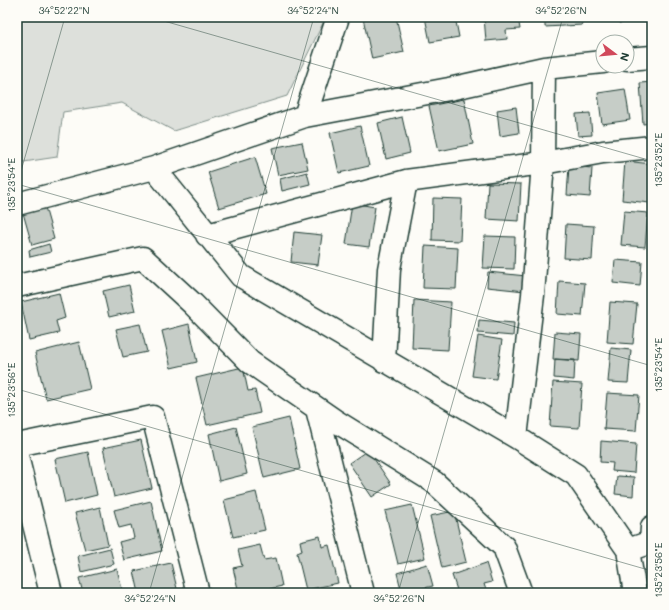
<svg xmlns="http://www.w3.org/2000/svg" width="669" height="610" font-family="Mali,sans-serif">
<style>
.green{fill:#dde0db;stroke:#7e8e88}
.building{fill:#c6cdc7;stroke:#1f3d34}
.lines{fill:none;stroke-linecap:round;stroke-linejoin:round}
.street-casing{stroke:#1f3d34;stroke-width:25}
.street{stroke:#fdfcf7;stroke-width:22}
.ticks{fill:none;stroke:#1f3d34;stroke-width:1;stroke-opacity:0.45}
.neatline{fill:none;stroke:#1f3d34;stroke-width:1.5}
.ticks-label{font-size:10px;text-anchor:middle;fill:#1f3d34}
</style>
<rect width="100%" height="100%" fill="#fdfcf7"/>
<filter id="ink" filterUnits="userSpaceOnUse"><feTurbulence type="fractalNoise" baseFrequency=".025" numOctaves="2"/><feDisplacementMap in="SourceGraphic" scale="8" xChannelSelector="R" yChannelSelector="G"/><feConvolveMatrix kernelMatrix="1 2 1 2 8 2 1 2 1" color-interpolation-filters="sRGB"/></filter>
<g filter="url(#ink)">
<path class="green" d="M17,17H326L287,96L174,131L122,103L63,112L57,157L17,163Z"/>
<path class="building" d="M368,17H396L404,52L372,59L363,18Z
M425,17H455L459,37L430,42Z
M484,17H518L520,29L506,30L507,39L486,41Z
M545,17H581L582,25L545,27Z
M618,17H648V19L619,23Z
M652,82V123L643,124L640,83Z
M625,89L630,120L602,124L598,93Z
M464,99L473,144L439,151L429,106Z
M516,107L519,133L500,136L497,110Z
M590,113L592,135L578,136L576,114Z
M402,117L410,153L386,159L378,123Z
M360,126L369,166L339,173L330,133Z
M302,142L308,169L278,175L272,148Z
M255,157L266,194L219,208L208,172Z
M625,161L652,164L650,203L622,200Z
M569,166L592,168L590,197L567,195Z
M307,172L310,184L282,191L280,179Z
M488,183L521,184L519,221L486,219Z
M433,198L462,199L460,241L432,240Z
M352,203L375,207L369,247L346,244Z
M45,207L54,239L32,245L23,213Z
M624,211L648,213L645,247L621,245Z
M566,224L594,226L592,260L564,258Z
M294,232L322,235L318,265L291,262Z
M485,236L515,237L514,269L483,268Z
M49,244L51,252L30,257L29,250Z
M425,246L458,248L456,289L423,288Z
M615,260L642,262L640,286L613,283Z
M488,272L526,276L525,291L487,287Z
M559,281L585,283L582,316L557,314Z
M129,285L135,311L109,317L103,291Z
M59,293L65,318L56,321L59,333L29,340L21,302Z
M414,300L451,302L448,350L412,348Z
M610,302L637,304L633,344L607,342Z
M479,320L514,323L513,336L478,333Z
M140,324L147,352L123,357L116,329Z
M189,324L197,362L171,368L162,331Z
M555,332L581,334L579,361L553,359Z
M478,336L502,340L496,379L472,376Z
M79,342L90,389L46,399L35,353Z
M611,348L631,350L628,383L608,382Z
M555,359L575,360L574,380L554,378Z
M243,367L248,391L255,390L260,413L207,425L196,378Z
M553,382L582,384L579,428L550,426Z
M607,393L639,395L636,431L604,429Z
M289,418L300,469L264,478L252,427Z
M236,427L247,474L219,481L209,434Z
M141,440L152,488L114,497L103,448Z
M601,441L636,444L634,473L612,471L613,463L600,462Z
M368,450L391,484L372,497L349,463Z
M88,452L97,495L65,503L55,459Z
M617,476L634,477L633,496L615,494Z
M256,492L265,530L233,537L224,500Z
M151,501L162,551L124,560L119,542L134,538L131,525L119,528L114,510Z
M412,505L425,558L398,564L385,511Z
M100,507L108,545L85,550L75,513Z
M454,511L466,562L442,568L430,516Z
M320,536L322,547L329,545L338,583L306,590L297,553L302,551L300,541Z
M260,545L264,560L276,558L282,586L253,593H239L233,568L242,566L238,550Z
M110,548L114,564L81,572L78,556Z
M171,563L178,593H139L134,571Z
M486,563L492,582L484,584L487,593H453L457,590L452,575Z
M427,564L433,586L402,593L397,573Z
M117,569L123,593H83L79,578Z"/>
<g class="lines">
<g class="street-casing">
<path id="street" d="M627,59L652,57
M305,116L338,17
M154,168L241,276L516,437L576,475L628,550L635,593
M17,204L154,168L305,116L449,89L544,68L603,62
M207,235L406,181L543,163L603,152L652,147
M17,286L143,258L193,304L250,362L334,420L434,482L504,547L521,593
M384,361L389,269L406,181
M317,409L363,593
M516,437L533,295L543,163L544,68
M17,445L153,417L198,593
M17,456L51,593
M628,550L651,542L652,527"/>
</g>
<use href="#street" class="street"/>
</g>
</g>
<path class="ticks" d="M150,17L652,161M17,184L652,366M17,185L65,17M17,389L652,571M149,593L314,17M398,593L563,17M646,593L652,573"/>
<rect width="669" height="610" fill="none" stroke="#fdfcf7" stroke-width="44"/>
<g transform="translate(615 54) rotate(106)"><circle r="19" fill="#fdfcf7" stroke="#a4b0a9"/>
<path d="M0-3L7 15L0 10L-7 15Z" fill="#d1495b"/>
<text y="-6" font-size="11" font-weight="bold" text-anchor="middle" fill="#1f3d34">N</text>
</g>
<rect x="22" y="22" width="625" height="566" class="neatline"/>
<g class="ticks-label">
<text x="64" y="14">34°52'22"N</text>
<text x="313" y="14">34°52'24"N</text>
<text x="561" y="14">34°52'26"N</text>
<text transform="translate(658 160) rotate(-90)" y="4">135°23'52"E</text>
<text transform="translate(11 185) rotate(-90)" y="4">135°23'54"E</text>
<text transform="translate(658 365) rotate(-90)" y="4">135°23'54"E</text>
<text transform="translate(11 390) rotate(-90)" y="4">135°23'56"E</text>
<text transform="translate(658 570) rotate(-90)" y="4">135°23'56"E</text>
<text x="150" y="602">34°52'24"N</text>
<text x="399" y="602">34°52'26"N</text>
</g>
</svg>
